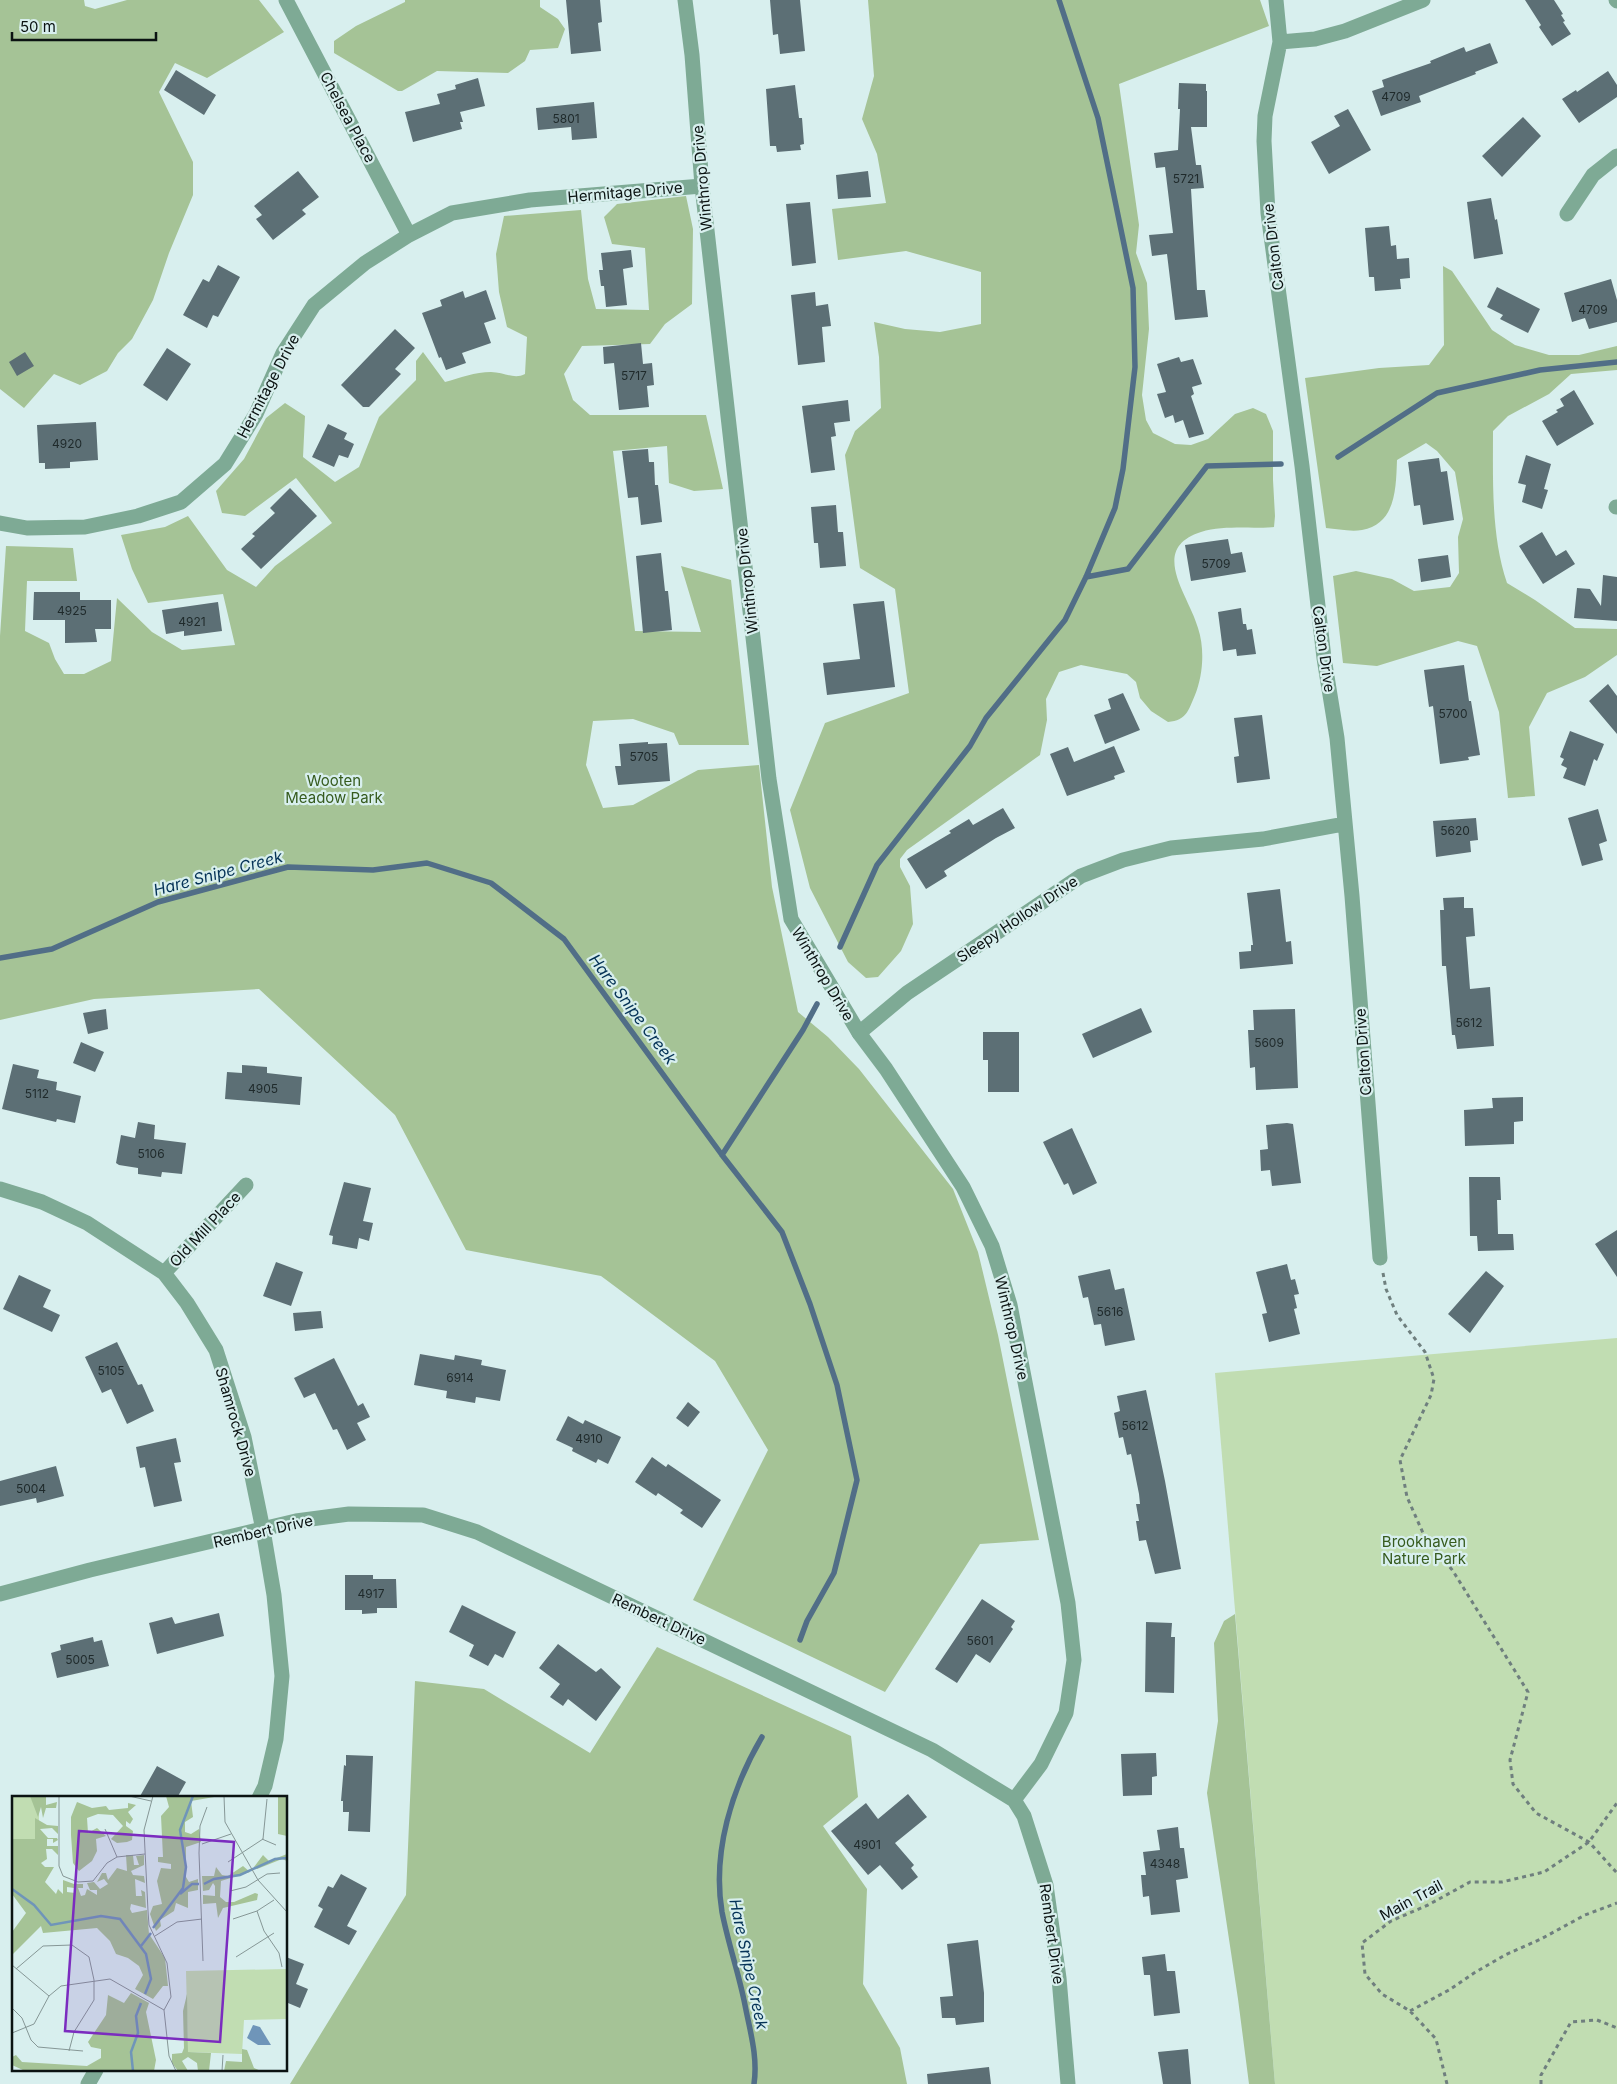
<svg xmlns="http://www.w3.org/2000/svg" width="1617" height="2084" font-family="Inter,sans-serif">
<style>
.green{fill:#c1ddb2}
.forest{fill:#a5c396}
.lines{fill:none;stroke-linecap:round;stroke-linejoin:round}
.stream{stroke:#516e87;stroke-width:5.5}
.building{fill:#5c6f75}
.path{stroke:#6f7f7e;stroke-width:3;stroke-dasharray:4 4;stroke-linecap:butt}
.minor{stroke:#7eaa95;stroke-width:15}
.tertiary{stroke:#7eaa95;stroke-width:15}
.labels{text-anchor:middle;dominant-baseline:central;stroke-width:4.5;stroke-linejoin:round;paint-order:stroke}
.number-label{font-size:12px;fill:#1f2a2b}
.street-label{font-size:15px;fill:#0b1312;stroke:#d8efee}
.park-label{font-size:15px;fill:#365b1e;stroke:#d8efee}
.water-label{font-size:16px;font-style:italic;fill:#043256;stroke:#d8efee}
.inset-river{fill:none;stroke:#6f95b9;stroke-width:2.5}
.inset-road{fill:none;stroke:#869796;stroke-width:1}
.view{fill:#7b2cbf;fill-opacity:0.15;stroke:#7b2cbf;stroke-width:2.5}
.inset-edge{fill:none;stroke:#0b1312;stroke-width:2.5}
</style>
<rect width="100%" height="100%" fill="#d8efee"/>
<path class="green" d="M1617,1338V2084H1275L1215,1373Z"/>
<path class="forest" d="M0,0H84L85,6L95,9L127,0H259L284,32L207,78L175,63L159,92L193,162V195L169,253L153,300L132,339L118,353L107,371L80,385L54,374L24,408L0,389Z
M405,0H540V7L558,19L565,29L558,48L530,50L525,61L508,73L437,71L402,91H398L334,53V41L356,26L405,2Z
M868,0H1260L1269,26L1119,84L1139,225L1136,253L1147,283L1149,329L1142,395L1146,420L1153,433L1175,444L1191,445L1208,439L1235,414L1253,408L1266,414L1273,431V480L1275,516L1274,527C1250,529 1224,525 1201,532C1148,549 1189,595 1198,628C1205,649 1203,675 1195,695C1188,711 1187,720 1168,722L1151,711L1140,698L1136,682L1127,674L1081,665L1059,672L1046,699L1047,720L1040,755L907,850L900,859V867L910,886L913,924L901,951L878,977L866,978L848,962L810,888L790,810L825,723L909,693L895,589L860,568L845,455L855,431L881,408L879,357L874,322L905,329L940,332L981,324V272L906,251L838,260L832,209L886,203L877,154L862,119L874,76Z
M686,196L693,229L692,304L665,324L650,344L582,346L564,374L573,400L590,415H706L723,489L694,491L669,483L667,446L613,451L635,631L701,632L681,566L731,580L749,745H679L674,733L633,719L593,721L586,765L603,808L633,805L698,770L759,765L772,887L798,1012L828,1037L859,1069L953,1189L978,1252L998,1335L1039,1540L980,1544L885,1692L693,1600L768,1450L715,1361L601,1276L466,1250L395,1115L259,989L94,999L0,1020V636L6,546L73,548L77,581H27L25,631L49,643L55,659L64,674H84L111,661L117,598L152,632L182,650L235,645L223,594L148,603L132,569L121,535L165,527L188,516L227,570L256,587L275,566L332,523L296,478L245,516L222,513L216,491L244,459L266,418L285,403L305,416L303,457L335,482L359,467L379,417L416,380V361L423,352L445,382C460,378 475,372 491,372C504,372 514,380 525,374L527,337L507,327L499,292L496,254L504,216L581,210L588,279L596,309L649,310L645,248L612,244L604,217L617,204Z
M1443,266L1452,271L1492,330L1515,345L1549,355H1579L1617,346V370L1571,374L1549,394L1508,416L1493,431C1493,481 1491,536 1507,583L1535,600L1575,628L1617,629V655L1585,677L1547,693L1529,727L1535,796L1508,798L1499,712L1477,646L1458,641L1377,666L1343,663L1333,576L1356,571L1392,579L1414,591L1450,587L1459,573L1458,537L1463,519L1455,472L1437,451L1426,443L1397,460C1396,488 1396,524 1362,530C1351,532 1337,529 1326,528L1305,378L1379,368L1429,365L1444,345Z
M1235,1614L1275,2084H1249L1238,1999L1207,1793L1218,1721L1214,1643L1224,1621Z
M657,1647L851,1736L858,1797L823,1826L867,1889L863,1984L900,2048L907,2084H290L406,1895L415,1681L484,1689L590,1753Z"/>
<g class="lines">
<path class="stream" d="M1338,457L1437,393L1540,370L1617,362
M1086,577L1128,569L1207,466L1281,464
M840,947L877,865L970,746L986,718L1065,620L1086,577L1115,508L1123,469L1135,367L1133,288L1098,118L1059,0
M0,958L52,949L158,902L288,867L373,870L427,863L491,883L564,939L722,1155L782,1232L810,1304L837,1385L857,1480L834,1573L807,1621L800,1640
M722,1155L803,1030L817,1004
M754,2084C758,2057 750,2031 745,2005C739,1974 728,1943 722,1912C712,1852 732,1788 762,1737"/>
</g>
<path class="building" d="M566,0H600L602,22L598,23L601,51L571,54Z
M770,0H800L805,51L780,54L778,34L773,35Z
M1525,0H1554L1563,14L1561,15L1565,21L1563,22L1571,34L1552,46L1539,27L1541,25Z
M1490,43L1498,63L1475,72L1476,74L1419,96L1421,102L1381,116L1372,91L1384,87L1382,80L1431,63L1430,61L1464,47L1466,52Z
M176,70L216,95L204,115L164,90Z
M1608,71L1617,85V97L1579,123L1562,99L1576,90L1577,92Z
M478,78L485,106L460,112L463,122H460L462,129L413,142L405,112L440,104L437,94L456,89L455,85Z
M1179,83L1206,84V91H1207V127H1191L1196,165H1201L1204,188L1191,189L1197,290H1205L1208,317L1175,320L1167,254L1152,256L1149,235L1173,233L1165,167L1156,168L1154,153L1178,150L1180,109H1178Z
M795,85L799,118H802L804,144L800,145L801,150L777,152L776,146H770L766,89Z
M594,102L597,138L572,140L571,127L538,130L536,108Z
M1348,109L1371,150L1329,174L1311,142L1340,126L1334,116Z
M1523,117L1541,136L1502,177L1482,156Z
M298,171L319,197L302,210L306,214L273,240L256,219L262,215L254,206Z
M868,171L871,197L838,199L836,175Z
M1491,198L1495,220L1497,219L1503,254L1474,259L1467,202Z
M810,202L816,263L792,266L786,204Z
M1389,226L1391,246L1396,245L1397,259L1409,258L1410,278L1400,279L1401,289L1375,291L1374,277H1369L1365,228Z
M631,250L633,267L623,269L627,305L606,307L604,286H601L599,270H603L601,253Z
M218,265L240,277L218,317L213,315L207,328L183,315L203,279L209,282Z
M1611,279L1617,300V322L1589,329L1585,318L1572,322L1564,293Z
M1497,287L1540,309L1528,333L1500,319L1503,315L1487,307Z
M486,290L496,319L484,323L491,343L462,353L466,363L446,370L441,357L439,358L422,313L442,306L440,300L463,291L465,298Z
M815,292L816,306L828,304L831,326L822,327L825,362L798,365L791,295Z
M395,329L415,348L395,369L401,374L369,407H363L341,385Z
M641,343L643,364L652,363L654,385L647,386L649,407L619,410L614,363L604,364L603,347Z
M167,348L191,364L167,401L143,385Z
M25,352L34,366L17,376L9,362Z
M1179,357L1181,362L1193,359L1202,384L1192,387L1194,394L1191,396L1204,434L1189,438L1183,420L1175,423L1173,415L1165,418L1157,394L1166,392L1157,364Z
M1574,390L1594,424L1557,446L1542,421L1558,412L1556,410L1564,406L1560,399Z
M848,400L850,421L834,423L836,436L831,437L835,470L811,473L802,406Z
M96,422L98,460L70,462V468L45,469V463H39L37,425Z
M328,424L347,433L344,439L354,444L348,458L339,455L334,467L312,457Z
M648,449L649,462H654L655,485H658L662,522L641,525L638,497L628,498L622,451Z
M1526,455L1551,464L1544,489L1548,490L1542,509L1522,502L1526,485L1518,483Z
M1439,458L1441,472L1447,471L1454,520L1423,525L1420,505L1414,506L1408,462Z
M290,488L317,516L261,569L241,549L255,536L252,534L275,513L270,508Z
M836,505L838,532H843L846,566L820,568L818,543H814L811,507Z
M1542,532L1556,556L1566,550L1575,564L1543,584L1519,546Z
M1228,539L1231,554L1242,552L1246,572L1191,581L1185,545Z
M661,553L665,591H668L672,630L643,633L636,556Z
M1448,555L1451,577L1421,582L1418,559Z
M1603,575L1617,577V621L1574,618L1577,588L1590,589L1601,606Z
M34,592H80V600H111V629H95L97,642L65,643V620H33Z
M884,601L895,687L827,695L823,663L860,659L853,604Z
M218,602L222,631L184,636V631L166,634L162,610Z
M1241,608L1243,624H1246L1247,630L1252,629L1256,654L1237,656L1236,649L1223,651L1218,612Z
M1464,665L1469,701H1471L1480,755L1468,757L1469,760L1440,764L1433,706L1429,707L1424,670Z
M1608,684L1617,696V734L1589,701Z
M1123,693L1140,730L1105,744L1094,715L1111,709L1108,699Z
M1262,715L1270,779L1237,783L1234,757L1239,756L1234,718Z
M1570,731L1604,744L1597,761L1594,759L1585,786L1563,778L1567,768L1561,765L1564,759L1560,757Z
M648,742V744L667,743L670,781L618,785L615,766H621L619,744Z
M1114,746L1125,772L1114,776L1115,779L1067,796L1050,754L1068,747L1074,762Z
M1003,808L1015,828L996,838L944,871L947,876L926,889L907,859L951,833L949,831L969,819L973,825Z
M1598,809L1607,841L1599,844L1603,860L1582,866L1568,818Z
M1476,818L1478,840L1470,841L1471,852L1436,857L1433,821Z
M1280,889L1286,942L1291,941L1293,964L1240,969L1239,952L1251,951V945H1253L1247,893Z
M1464,897V908H1473L1475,936L1466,937L1470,989L1490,987L1494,1046L1457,1049L1455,1035H1452L1446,966H1442L1440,910H1444L1443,898Z
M1141,1008L1152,1032L1093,1058L1082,1034Z
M106,1009L108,1029L88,1034L83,1013Z
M1295,1009L1298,1088L1256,1090L1255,1067L1250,1068L1248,1030H1254L1253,1010Z
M983,1032H1019V1092H988V1060H983Z
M81,1042L104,1052L95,1072L73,1063Z
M13,1064L39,1070L37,1078L57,1082L56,1090L81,1096L75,1123L57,1119L56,1122L2,1109Z
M242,1065L267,1067V1073L302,1077L300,1105L225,1099L227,1072L242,1073Z
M1523,1097V1121L1514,1122V1144L1465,1146L1464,1110L1493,1108L1492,1098Z
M138,1122L155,1125L154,1139L186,1143L182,1174L162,1172L161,1177L138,1174V1168L119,1165L116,1163L121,1135L135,1138Z
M1287,1123L1293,1124L1301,1183L1272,1186L1270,1170L1261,1171L1260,1150L1268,1149L1266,1125Z
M1072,1128L1097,1183L1073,1195L1068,1183L1064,1185L1043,1142Z
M1469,1177H1500L1501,1200H1497L1498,1234H1513L1514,1250L1478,1251L1477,1236H1470Z
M344,1182L371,1188L363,1221L373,1223L369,1241L359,1238L357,1249L332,1244L333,1236L329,1235Z
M1617,1230V1277L1595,1244Z
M276,1262L303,1272L291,1306L263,1296Z
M1287,1264L1291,1280L1295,1279L1299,1294L1294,1295L1297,1308L1294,1309L1300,1334L1269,1342L1262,1314L1267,1313L1256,1272Z
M1110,1269L1115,1290L1124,1288L1135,1340L1105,1346L1101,1324L1094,1325L1088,1297L1083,1298L1078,1276Z
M1486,1271L1504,1286L1470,1333L1448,1314Z
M19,1275L51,1290L43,1307L60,1315L52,1332L3,1309Z
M321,1311L323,1328L295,1331L293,1313Z
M117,1342L138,1385L142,1384L154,1411L127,1424L111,1389L102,1393L85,1357Z
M420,1354L454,1360L455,1355L482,1360L481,1365L506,1370L500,1401L476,1397L475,1403L446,1398L447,1391L414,1385Z
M334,1358L358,1406L363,1403L370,1417L357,1423L366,1440L347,1450L337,1429L333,1430L315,1393L304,1398L294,1378Z
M1146,1390L1165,1481L1181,1569L1155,1574L1146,1540L1139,1541L1136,1521H1139L1136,1504H1140L1139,1494L1131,1454L1127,1455L1123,1437L1119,1438L1114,1413L1120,1411L1117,1396Z
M688,1402L700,1412L688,1427L676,1418Z
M568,1416L583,1424L585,1420L621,1437L608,1464L598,1459L596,1463L572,1451L573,1448L556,1440Z
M176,1438L181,1462L174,1463L182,1501L154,1507L145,1467L140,1468L136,1447Z
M652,1457L666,1467L668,1464L721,1500L702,1528L680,1513L683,1510L658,1493L656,1496L635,1482Z
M56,1466L64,1496L37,1503L36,1498L0,1506V1481Z
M345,1575H373V1579H396L397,1608H377V1613L362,1614V1610H345Z
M982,1599L1015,1621L1011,1627L1013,1629L990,1663L976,1654L957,1683L935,1669Z
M462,1605L516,1632L503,1658L495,1654L488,1666L469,1656L474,1645L449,1632Z
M219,1613L224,1636L157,1654L149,1623L172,1617L175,1624Z
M1146,1622L1172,1623L1171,1637H1175L1174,1693L1145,1692Z
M93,1637L94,1642L102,1640L109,1666L57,1678L51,1653L61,1650L60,1645Z
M558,1644L596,1672L601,1668L621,1687L596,1721L568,1699L563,1706L550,1697L560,1684L539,1668Z
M1156,1753L1157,1776L1152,1777V1795L1123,1796L1121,1754Z
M346,1755L373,1756L370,1832L348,1831L349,1812H343V1801H341L344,1765L346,1766Z
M157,1766L186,1782L177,1798H139Z
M908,1794L927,1817L895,1843L914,1865L911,1868L918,1877L902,1890L880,1865L868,1875L831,1831L866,1803L878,1819Z
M1178,1827L1180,1848H1184L1188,1878L1176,1880L1180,1912L1151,1915L1149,1896L1143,1897L1141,1875H1146L1143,1852L1160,1850L1157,1830Z
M341,1874L367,1888L347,1926L357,1931L349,1945L314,1927L323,1909L318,1906L328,1886L333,1888Z
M978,1940L984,1993V2022L956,2025L955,2018H942L940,1997L953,1996L947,1944Z
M1165,1954L1167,1971H1175L1180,2013L1154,2016L1150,1975H1144L1142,1957Z
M286,1957L304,1964L296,1984L308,1989L300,2008L288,2003L286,2007Z
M1188,2049L1191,2084H1163L1158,2052Z
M989,2067L991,2084H928L927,2074Z"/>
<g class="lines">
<path class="path" d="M1383,1273L1386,1289L1397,1315L1425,1352L1434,1379L1431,1395L1400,1460L1407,1497L1423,1533L1453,1571L1528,1692L1510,1760L1513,1784L1536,1813L1589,1842L1617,1873
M1410,2011L1449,1990L1474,1973L1505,1955L1541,1939L1585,1915L1617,1903
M1447,2084L1436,2039L1410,2011L1382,1994L1365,1974L1362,1943L1391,1921L1428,1905L1470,1882H1502L1544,1872L1589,1842L1617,1803
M1541,2084V2075L1571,2022L1597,2020L1617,2028"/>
<path class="minor" d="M286,0L409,235
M1276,0L1280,42L1265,116L1264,141L1268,213L1302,466L1324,658L1337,738L1352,896L1380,1258
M1280,42L1315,39L1345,31L1423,0
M1567,214L1593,175L1617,156
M1616,507H1617
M0,523L27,528L85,527L138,516L181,502L225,464L256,414L283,353L314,305L365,263L409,235L452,213L530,200L702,186
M859,1033L907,993L1081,876L1123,860L1171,848L1263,839L1344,824
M0,1189L42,1202L87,1223L164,1273L187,1303L216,1350L244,1437L263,1530L274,1595L282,1676L276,1739L265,1786L259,1798
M164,1273L246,1185
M88,2084L96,2070"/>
<path class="tertiary" d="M685,0L692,55L702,186L769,779L791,919L859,1033L886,1069L963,1187L992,1246L1010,1305L1068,1603L1074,1660L1066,1713L1041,1764L1014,1800
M1616,0L1617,1
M0,1594L90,1570L296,1521L349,1514L423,1515L477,1532L932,1750L1014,1800L1024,1816L1046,1885L1059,1978L1068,2084"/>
</g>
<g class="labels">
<g class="number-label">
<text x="1396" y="96">4709</text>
<text x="566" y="118">5801</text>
<text x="1186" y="178">5721</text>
<text x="1593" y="309">4709</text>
<text x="634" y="375">5717</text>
<text x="67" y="443">4920</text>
<text x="1216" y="563">5709</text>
<text x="72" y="610">4925</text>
<text x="192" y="621">4921</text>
<text x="1453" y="713">5700</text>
<text x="644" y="756">5705</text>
<text x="1455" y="830">5620</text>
<text x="1469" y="1022">5612</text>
<text x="1269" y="1042">5609</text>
<text x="263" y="1088">4905</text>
<text x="37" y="1093">5112</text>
<text x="151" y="1153">5106</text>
<text x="1110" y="1311">5616</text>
<text x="111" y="1370">5105</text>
<text x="460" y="1377">6914</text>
<text x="1135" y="1425">5612</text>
<text x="589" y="1438">4910</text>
<text x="31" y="1488">5004</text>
<text x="371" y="1593">4917</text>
<text x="980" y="1640">5601</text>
<text x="80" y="1659">5005</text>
<text x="867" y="1844">4901</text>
<text x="1165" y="1863">4348</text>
</g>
<g class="street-label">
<text transform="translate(348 117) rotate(62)">Chelsea Place</text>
<text transform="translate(702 178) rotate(-95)">Winthrop Drive</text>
<text transform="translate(625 192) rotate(-5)">Hermitage Drive</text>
<text transform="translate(1273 247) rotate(-97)">Calton Drive</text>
<text transform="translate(268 386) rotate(-62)">Hermitage Drive</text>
<text transform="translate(747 581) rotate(-96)">Winthrop Drive</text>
<text transform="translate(1324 649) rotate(82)">Calton Drive</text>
<text transform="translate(1017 919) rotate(-34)">Sleepy Hollow Drive</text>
<text transform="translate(823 974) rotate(59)">Winthrop Drive</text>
<text transform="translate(1363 1052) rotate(-94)">Calton Drive</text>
<text transform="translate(205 1229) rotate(-47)">Old Mill Place</text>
<text transform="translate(1012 1328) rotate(77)">Winthrop Drive</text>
<text transform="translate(236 1422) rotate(74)">Shamrock Drive</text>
<text transform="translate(263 1531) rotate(-13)">Rembert Drive</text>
<text transform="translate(659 1619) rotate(25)">Rembert Drive</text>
<text transform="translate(1411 1900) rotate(-28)">Main Trail</text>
<text transform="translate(1052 1934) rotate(82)">Rembert Drive</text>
</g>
<g class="park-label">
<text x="334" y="780">Wooten<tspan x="334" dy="17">Meadow Park</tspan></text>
<text x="1424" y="1541">Brookhaven<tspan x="1424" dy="17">Nature Park</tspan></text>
</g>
<g class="water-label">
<text transform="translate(218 873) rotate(-15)">Hare Snipe Creek</text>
<text transform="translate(633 1009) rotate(53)">Hare Snipe Creek</text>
<text transform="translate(749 1964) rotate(78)">Hare Snipe Creek</text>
</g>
</g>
<g transform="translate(12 1796)">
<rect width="275" height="275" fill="#d8efee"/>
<path d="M0,0H27V50L31,92L48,105L102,121L0,92ZM275,173V223L232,224L230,258L176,256L174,175Z" fill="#c1ddb2"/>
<path d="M18,0H34V9L45,6L44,12H34L31,22L29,11L26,21ZM154,0H208L179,5L181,21L173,26V36L179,38L187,33L189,46L174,51V81L177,86L186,83V94L176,96V112L164,107L162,115L148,124L149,130L144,135L138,118L141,110L150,108L145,85L149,72L159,73V68L146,66V61H151L149,20L157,11ZM266,0H275V40L266,38ZM65,6L80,12L94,10L97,14L116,12V7L124,9L116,16L121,23L118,28L114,25V30L121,35L120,44L115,46L105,47L99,43L111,30L101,19L86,18L75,22L76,37L85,32L94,40L84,43L85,55L80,65L67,75L61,67L59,39V21ZM23,22L35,29L46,30V38L40,32L28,33L36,42H45L46,44L41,47V43H35V50H46V59L40,53H34L35,63L29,67L33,71H42L33,86L44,98L46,93L51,98V84L62,88V92L55,91V96L63,97L64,88H71V92H66L69,100L73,99L75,93L85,99V94H78L75,87L82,86L88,93L96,88L92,83L85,86L90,77H94L96,84L105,72L115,75L114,59H121L122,69H127L124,60L132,59V69L119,75L121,79L132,80L133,87L123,83L124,100H130L129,94L133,96L134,112L119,108L118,113L120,117L135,114L137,138L153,162L156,190H151L141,203L123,193L131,179L127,170L116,162L104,158L98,145L85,132L31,137L29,130L0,159V136L14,117L0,98V43H23ZM275,58V65L270,63L245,73L242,71L251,59L257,65ZM231,70L238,76L209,85L208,101L214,106H222L243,97L246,98L245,104L211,112L206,122L204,107L191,108V99L203,100V90L201,87L197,94L191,95L190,80H202L204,71L210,79L216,80ZM119,197L137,207L134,216L144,264L142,275H13L0,269V261L4,259L10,266L75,270L89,262V253L79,251L76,246L94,219L96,199L112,207ZM175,198L176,256L199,257L197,275H186L185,267L176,261L170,265L176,275H166L160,267V258L170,257L172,252L171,215ZM230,253L235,254L242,272L249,275H212L214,265L230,266Z" fill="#a5c396"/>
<path d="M241,229L248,231L259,249H246L235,242Z" fill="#6f95b9"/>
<path class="inset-river" d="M192,88L202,83L228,79L263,63L275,62M0,93L22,109L39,129L89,120L108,123L134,158L139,183L133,198M168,98L180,88H187M141,132L171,92L174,71L168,34L181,0M129,150L139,137M121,275L119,256L126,237L124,220L129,207"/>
<path class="inset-road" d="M47,0V70L51,80L66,86L81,85L95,67L105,61L133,58M117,0L139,5M141,0L132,34L136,115L137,129L155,167L159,201L152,214M212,0L213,26M213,26L246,84L275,116M93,33L105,61M250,43L264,49M190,48L219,38M216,66L251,43L255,3M218,95L234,91L255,78L268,77M245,115L252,135L267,157L270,171M221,123L245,115L262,104M143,140L165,126L190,123M224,161L262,137M191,165L187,57L188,30L195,11M0,169L37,200M4,173L31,150L60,149L77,161L82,184V204L62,236L57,255M0,212L10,222L19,244L26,251L71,255M0,237L22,228L37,200L49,190L98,183L152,214L157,260L164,275M210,275L211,259"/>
<path class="view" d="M67,35L222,46L208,246L53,235Z"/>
<rect width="275" height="275" class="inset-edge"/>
</g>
<path d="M12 32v8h144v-8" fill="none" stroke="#0b1312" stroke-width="2.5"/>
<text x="20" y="32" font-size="15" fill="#0b1312" stroke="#d8efee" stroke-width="4" paint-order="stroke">50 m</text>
</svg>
